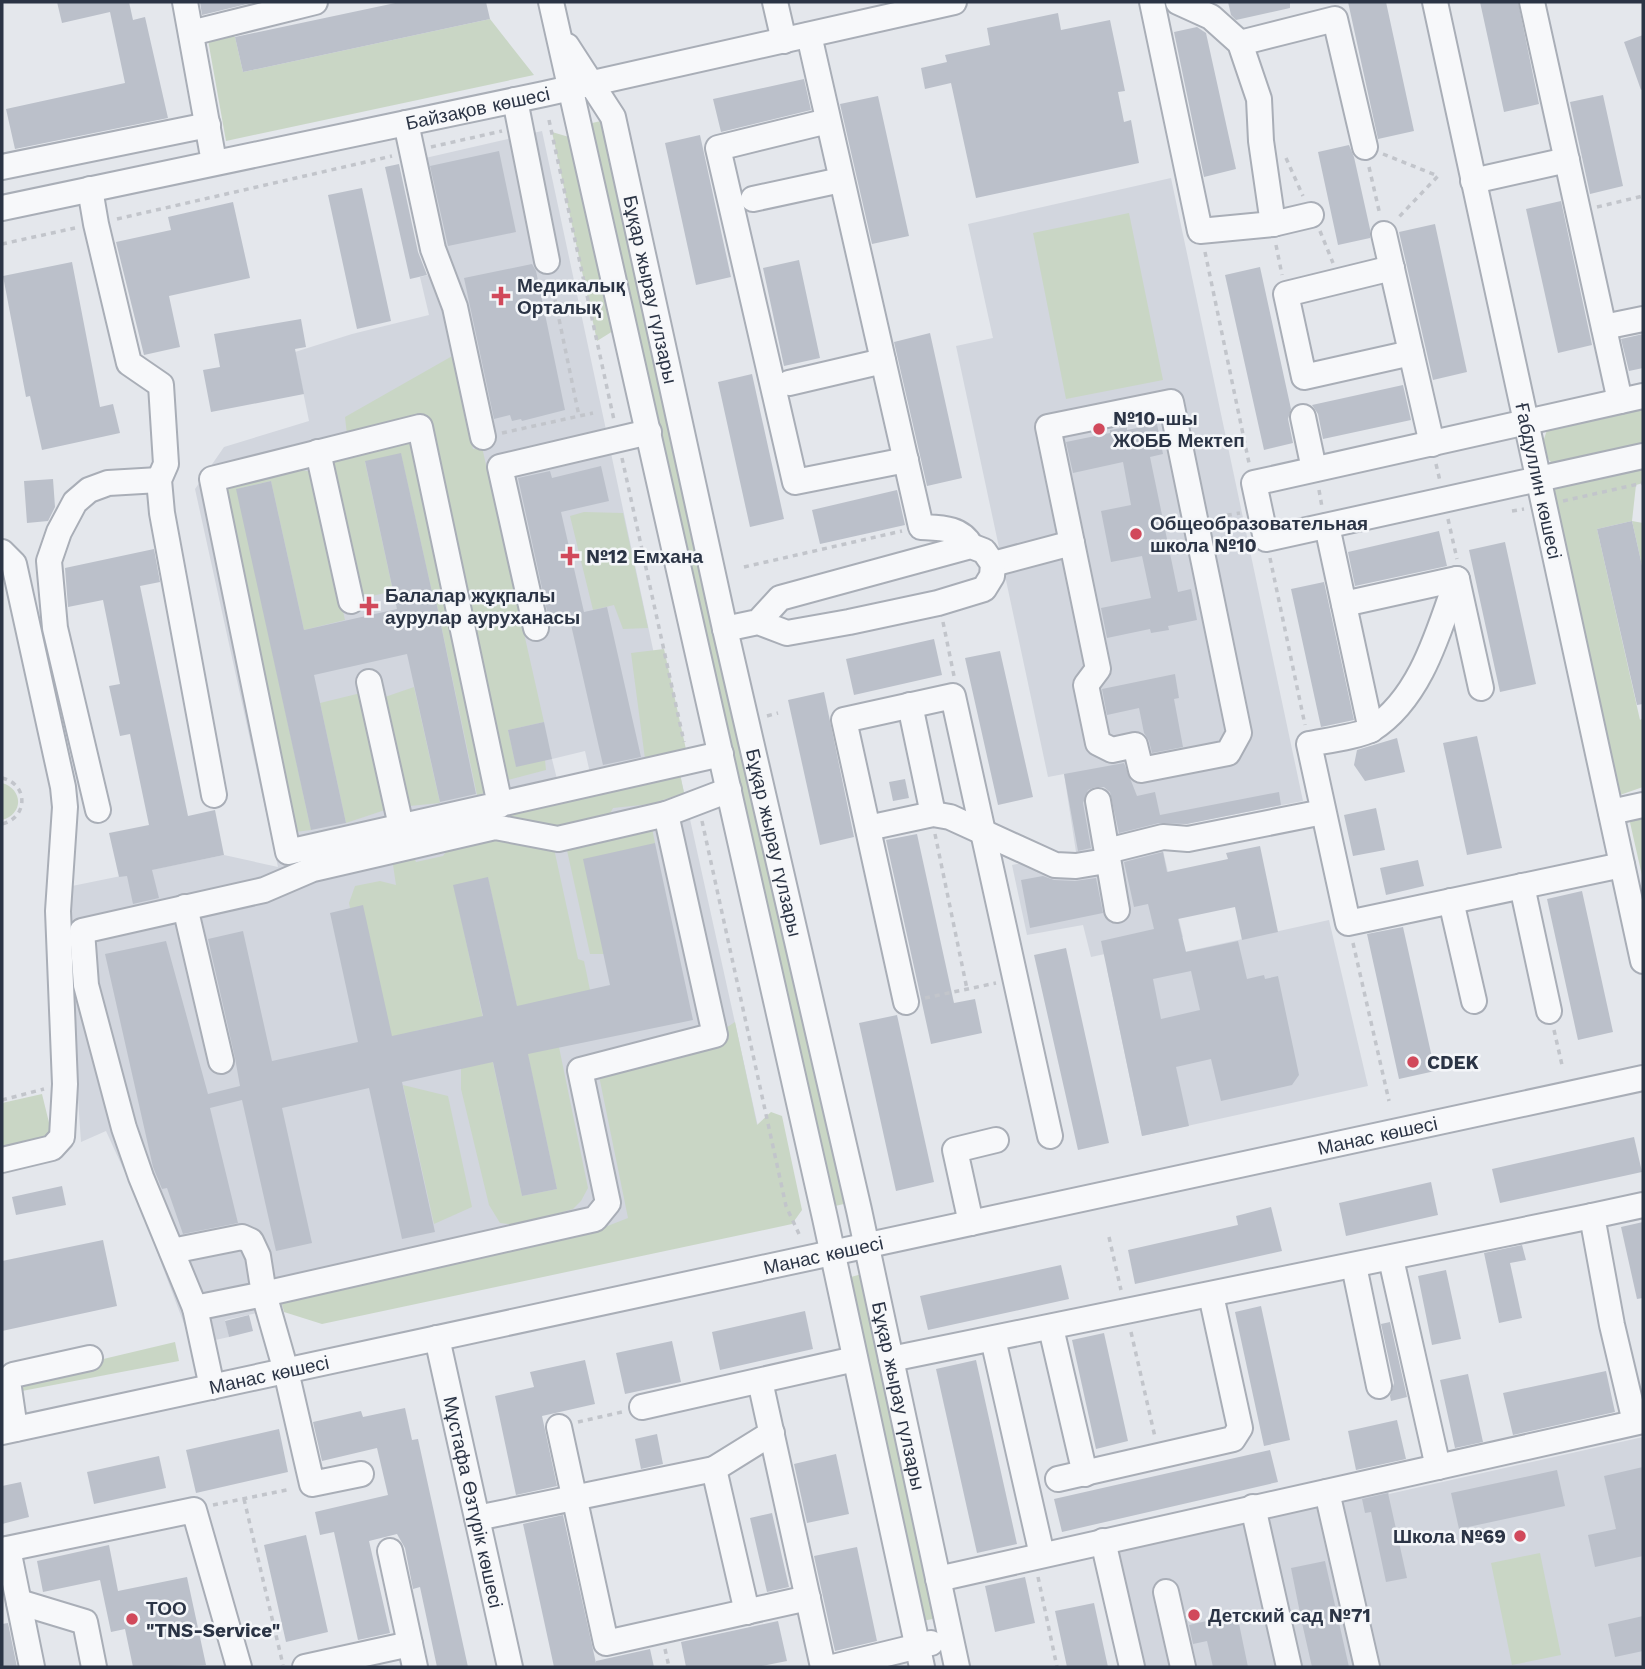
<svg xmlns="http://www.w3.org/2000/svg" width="1645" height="1669" font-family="'Work Sans',sans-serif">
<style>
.built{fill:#d2d6de}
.green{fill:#c9d6c5}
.building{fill:#bbc0ca;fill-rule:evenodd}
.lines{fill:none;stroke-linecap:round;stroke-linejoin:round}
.minor-casing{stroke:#a9aeb7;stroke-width:28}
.path{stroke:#c2c5cb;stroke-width:3.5;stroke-dasharray:5 5;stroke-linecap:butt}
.minor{stroke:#f7f8fa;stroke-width:24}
.poi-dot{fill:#d1495b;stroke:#f4f6f9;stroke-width:2.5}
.labels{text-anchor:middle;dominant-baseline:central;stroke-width:5;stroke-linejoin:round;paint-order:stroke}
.street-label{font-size:19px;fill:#2b3445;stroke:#f4f6f9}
.poi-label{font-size:19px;font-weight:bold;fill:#2b3445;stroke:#f4f6f9;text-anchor:start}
</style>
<rect width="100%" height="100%" fill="#e4e7ec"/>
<path class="built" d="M542,131L675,752L590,773L585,751L552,759L560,791L680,774L778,1217L308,1302L225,1320L229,1337L192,1345L137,1199L106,1131L81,1142L65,911L72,886L224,855L278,867L195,489L224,447L309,421L295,352L352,334L429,315L420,277L450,270L446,247L440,248L421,159Z
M1171,178L1303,801L1158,829L1183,937L1091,957L1083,925L1027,935L1012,865L1076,852L1064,774L1048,777L956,346L993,338L968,224Z
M1329,920L1368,1086L1142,1136L1107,969Z
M1643,1437V1667H1139L1115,1562L1121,1549L1388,1490L1389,1494Z"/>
<path class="green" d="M490,19L534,75L226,141L208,40L228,31L235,37L243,72Z
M605,120L848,1203L831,1207L588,124Z
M552,132L569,137L613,331L597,341Z
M1129,213L1163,380L1066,399L1033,233Z
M454,355L473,449L482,447L544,722L508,730L516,766L545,760L546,770L496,783L497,789L477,795L436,601H434L401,454L365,462L393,591L351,601L318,452L348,444L345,417Z
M1643,409V449L1557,468L1540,451L1548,427Z
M1643,463V483L1636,485L1632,521L1643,523V570L1632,521L1597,529L1640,720L1643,718V787L1617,796L1552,486Z
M281,466L312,472L345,620L304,630L271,481L237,489L311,830L295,832L223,494L230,484Z
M584,512L623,513L648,628L623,629L614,605L593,610L570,516Z
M664,649L687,754L645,759L631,653Z
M414,687L440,803L410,806L385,697Z
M365,692L388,809L346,823L320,703Z
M680,774L684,793L651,804L613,808L604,825L555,834L505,823L503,815Z
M2,783C23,789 24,814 2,820Z
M1643,816V880L1629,818Z
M651,823L655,843L604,954H590L566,846Z
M498,837L553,844L578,959L584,961L590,990L521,1024L488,878L454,886L486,1032L465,1020L415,1031L395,1052L350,908L349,903L355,886L380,881L396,885L392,858L412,853L416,862L443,856L450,846Z
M735,1022L757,1125L771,1112L782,1116L802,1210L792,1224L322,1324L284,1312L281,1300L605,1227L628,1218L597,1066L715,1035Z
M524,1037L559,1047L588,1188L581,1201L573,1209L517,1225L500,1223L489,1205L461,1089V1068L489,1045L522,1196L557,1189Z
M403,1085L448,1096L472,1207L434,1224Z
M42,1094L54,1143L2,1155V1103Z
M862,1274L938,1618L922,1621L847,1278Z
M175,1342L179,1361L22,1391L19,1379Z
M1540,1553L1561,1655L1512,1665L1491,1563Z"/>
<path class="building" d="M57,2H129L133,20L145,17L168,118L15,149L6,109L125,83L110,12L62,23Z
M200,2H255L202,15Z
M400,2H486L490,19L243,72L235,37Z
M1228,2H1290V8L1236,20L1231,15Z
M1348,2H1386L1414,131L1378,139Z
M1480,2H1518L1539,104L1504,112Z
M1058,13L1061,30L1110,20L1125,91L1118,92L1124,122L1131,120L1139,163L976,198L951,83L925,89L921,68L947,62L945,55L990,45L987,28Z
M1197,27L1206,33L1236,169L1204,177L1174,32Z
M1643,35V89L1641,90L1624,42Z
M804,79L811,110L721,132L713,99Z
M1603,95L1623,186L1590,194L1570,102Z
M878,96L909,236L872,244L840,104Z
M700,135L731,277L696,285L665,143Z
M1349,145L1354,157L1370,229V238L1338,245L1318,152Z
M499,151L516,232L448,246L430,166Z
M399,164L418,252L427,275L410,279L385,167Z
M362,188L391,321L357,329L328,195Z
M1561,201L1592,345L1558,353L1526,209Z
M233,202L250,278L169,296L180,347L144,355L116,242L171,230L168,217Z
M1435,224L1467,372L1433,380L1399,232Z
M799,260L820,358L784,366L763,268Z
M72,262L100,407L113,404L120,433L42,450L30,396L26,397L3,276Z
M532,264L536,271L565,410L522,421L521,419L512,421L510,415L494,419L464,278Z
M1260,267L1291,409L1288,419L1293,443L1264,450L1225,275Z
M301,319L306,347L295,349L304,394L211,412L203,370L220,367L214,334Z
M930,333L962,478L927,486L894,342Z
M1643,334V368L1629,371L1621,339Z
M752,374L784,519L750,527L718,382Z
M1403,385L1411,420L1323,439L1318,414L1312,405Z
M1157,424L1163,454L1150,457L1178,592L1191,589L1197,620L1168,626L1169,630L1151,633L1150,629L1107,638L1101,608L1151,598L1142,556L1111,562L1101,511L1131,505L1123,462L1073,473L1066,442L1110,433V430L1127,427V430Z
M401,453L434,601H436L476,794L440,802L407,654L314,675L346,823L311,830L236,489L271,481L304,630L397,609L365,461Z
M601,466L609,501L561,512L584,612L607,607L641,757L603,765L569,616L549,620L518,478L550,471L552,478Z
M53,479L55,507L48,521L27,523L24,481Z
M897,490L905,525L820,544L812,510Z
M1632,521L1643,570V704L1637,705L1597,529Z
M1439,531L1447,566L1355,586L1348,552Z
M1505,542L1536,684L1500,692L1469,550Z
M154,549L160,582L140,586L188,816L215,810L224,855L152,870L159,898L133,904L127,876L119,877L109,833L149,825L130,734L120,736L109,686L120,684L103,600L68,607L65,568Z
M1324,582L1354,720L1321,727L1291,589Z
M934,639L942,675L854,695L846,659Z
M1000,651L1033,797L998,805L965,658Z
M1175,674L1179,698L1174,699L1183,747L1152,753L1149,741L1144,733L1139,708L1107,715L1102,689Z
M824,692L854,837L820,845L788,700Z
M544,722L552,759L516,767L508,730Z
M1477,736L1502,848L1467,855L1443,743Z
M1397,738L1405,772L1365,781L1354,765L1357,750Z
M1124,763L1137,796L1155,792L1160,815L1279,792L1281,805L1187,824L1159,823L1119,833L1110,792L1104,787H1095L1088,790L1083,803L1091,848L1078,851L1064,774Z
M905,779L909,798L893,801L889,782Z
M1376,808L1385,850L1353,856L1344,815Z
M917,834L954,1003L975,999L982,1033L931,1044L886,840Z
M655,843L693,1020L528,1054L557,1189L522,1196L493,1062L402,1082L435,1232L402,1239L369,1088L282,1108L312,1243L276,1251L242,1100L210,1108L238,1223L183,1234L167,1188L162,1189L153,1167L105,954L166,941L208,1094L240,1086L235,1058L208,939L243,931L272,1061L358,1042L330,913L363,905L392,1036L483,1016L453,885L488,877L517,1006L610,985L583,859Z
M1260,846L1278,932L1242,940L1235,907L1178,919L1186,952L1238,941L1247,979L1264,975L1265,979L1278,976L1299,1075L1292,1085L1221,1101L1211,1059L1176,1067L1189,1126L1142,1136L1101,941L1154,929L1148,904L1134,907L1124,862L1163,852L1167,872L1228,859L1226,853ZM1191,971L1200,1010L1161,1019L1153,979Z
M1418,860L1424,886L1386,895L1380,868Z
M1043,876L1054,880L1075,881L1096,878L1103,913L1030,928L1021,880Z
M1582,891L1613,1032L1578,1040L1547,899Z
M1403,927L1435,1071L1399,1079L1367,934Z
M1066,948L1109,1143L1078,1150L1034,955Z
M897,1015L934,1182L896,1191L859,1023Z
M1634,1137L1642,1172L1500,1203L1492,1169Z
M1431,1182L1438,1215L1346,1236L1339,1203Z
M62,1186L66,1205L16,1215L12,1197Z
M1271,1207L1282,1251L1135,1284L1128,1250L1238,1225L1236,1216Z
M1643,1222V1298L1637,1299L1621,1227Z
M103,1240L117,1306L2,1331V1261Z
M1522,1245L1526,1260L1510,1263L1522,1318L1499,1323L1484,1253Z
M1061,1265L1069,1299L928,1330L920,1296Z
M1446,1270L1461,1339L1432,1345L1418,1276Z
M1261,1306L1290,1440L1264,1446L1235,1312Z
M805,1311L813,1349L720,1370L712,1332Z
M249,1315L253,1331L229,1337L225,1321Z
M1390,1322L1407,1397L1391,1401L1390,1396L1394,1383L1381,1324Z
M1104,1333L1128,1441L1096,1449L1072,1340Z
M672,1341L681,1382L625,1394L616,1353Z
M585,1360L595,1404L542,1416L557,1486L516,1495L495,1396L534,1387L530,1372Z
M976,1360L1017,1544L977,1553L936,1369Z
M1606,1371L1615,1412L1513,1435L1503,1393Z
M1468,1374L1483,1442L1455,1448L1440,1380Z
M405,1408L412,1440L418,1439L468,1667H437L420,1587L413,1589L405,1548L397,1534L369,1541L390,1633L358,1640L334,1532L320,1535L315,1512L388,1495L377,1448L322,1461L313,1422L361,1411L363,1417Z
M1397,1420L1406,1459L1356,1470L1348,1431Z
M279,1429L288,1472L196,1493L186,1450Z
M657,1434L663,1464L641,1469L635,1439Z
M1270,1450L1278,1482L1062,1532L1054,1499Z
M836,1454L849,1514L807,1523L794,1464Z
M159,1456L166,1488L94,1504L87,1472Z
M1643,1467V1556L1595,1567L1588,1535L1616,1529L1604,1476Z
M1557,1470L1565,1506L1459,1529L1451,1493Z
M21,1482L29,1517L2,1524V1486Z
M1388,1493L1407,1578L1386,1582L1371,1512L1365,1513L1362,1499Z
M772,1513L789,1587L767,1592L750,1518Z
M563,1515L596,1663V1661L650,1649L654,1667H554L523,1524Z
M306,1535L328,1632L286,1642L264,1545Z
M109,1545L118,1591L187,1577L206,1665L133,1667L125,1629L111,1632L100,1580L43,1592L37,1561Z
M857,1547L877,1641L835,1651L814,1556Z
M1325,1561L1349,1667H1312L1302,1623L1291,1568Z
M1025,1577L1035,1623L995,1632L985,1586Z
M1094,1603L1108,1667H1067L1055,1611Z
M1237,1614L1248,1667H1213L1207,1641L1193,1644L1189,1625Z
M1643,1616V1651L1615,1657L1608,1624Z
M778,1621L787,1661L757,1667H686L681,1642Z
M8,1623L17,1667H2V1624Z"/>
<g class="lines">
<g class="minor-casing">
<g id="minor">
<path d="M185,2L214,162"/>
<path d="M551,2L825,1218L922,1667"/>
<path d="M775,2L784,41"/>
<path d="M1152,2L1200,231L1273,224L1311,215"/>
<path d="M1178,2L1211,17L1240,43L1259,99L1261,141L1273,224"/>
<path id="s1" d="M1435,2L1643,961"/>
<path d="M1532,2L1620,401"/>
<path d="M191,33L315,2"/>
<path d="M809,35L921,527C940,528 961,527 971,546"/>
<path d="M1240,43L1335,19L1365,147"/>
<path id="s2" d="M567,46L613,117L725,629L859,1210L957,1667"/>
<path d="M515,100L547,261"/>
<path d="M828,121L718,148L795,482L906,460"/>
<path d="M406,123L433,249L455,307L483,437"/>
<path d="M2,167L208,125"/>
<path d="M1473,181L1567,160"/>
<path d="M90,189L96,224L129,363L161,385L166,464L159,480L162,513L214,795"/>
<path d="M753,199L841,180"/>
<path id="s3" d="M2,208L544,94L954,2"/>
<path d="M1384,234L1432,444"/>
<path d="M1392,268L1286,294L1304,377L1411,353"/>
<path d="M1604,327L1643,319"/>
<path d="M789,383L883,361"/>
<path d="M1643,396L1254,483L1266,539L1643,456"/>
<path d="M1171,402L1239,733L1228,753L1141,770L1135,745L1112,750L1098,743L1086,685L1098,669L1048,427Z"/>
<path d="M1303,417L1314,469"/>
<path d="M318,452L351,601"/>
<path d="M1327,526L1371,730"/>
<path d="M2,552L14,564L63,787L65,807L58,911L65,1084L62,1137L52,1148L2,1160"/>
<path d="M993,564L1072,543"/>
<path d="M1457,579C1439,630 1421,698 1372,729C1361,736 1324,741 1309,744L1348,923L1622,865"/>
<path d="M1344,604L1457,579L1481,688"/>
<path d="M536,628L500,467L649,432"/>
<path d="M725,629L758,622L787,633L849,622L938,603L984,589L992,576L993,564L984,551L971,546L780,598L758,622"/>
<path d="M369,682L401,826"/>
<path d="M910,705L933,814"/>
<path d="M1098,801L1117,910"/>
<path d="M500,805L420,427L212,479L288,852L721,754"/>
<path d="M98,810L55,628L49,561L59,532L75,502L89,490L108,483L159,480"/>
<path d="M1611,812L1643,805"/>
<path d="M868,828L933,814L950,817L1055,865L1076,866L1100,862L1115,849L1163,837L1188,839L1323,812"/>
<path d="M1522,886L1549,1011"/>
<path d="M1451,901L1474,1001"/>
<path d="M185,907L221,1061"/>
<path d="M906,1002L844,720L953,696L1050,1136"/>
<path d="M971,1223L955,1150L996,1140"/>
<path d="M172,1251L242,1237L251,1241L258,1256L264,1294L195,1308"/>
<path d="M1391,1259L1438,1467"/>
<path d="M1354,1266L1379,1386"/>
<path d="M1051,1328L1085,1474"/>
<path id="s4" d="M437,1338L510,1667"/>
<path d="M993,1339L1042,1555"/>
<path d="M891,1359L1592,1216"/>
<path d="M760,1381L823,1667"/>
<path d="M212,1387L195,1308L141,1177L124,1128L86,985L82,931L264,890L313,869L495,827L558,839L666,814L729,790"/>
<path d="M642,1407L855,1359"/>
<path d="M1635,1422L1612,1325L1592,1216L1643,1205"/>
<path d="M559,1427L606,1643L808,1598"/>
<path d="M15,1429L8,1381L13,1375L90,1358"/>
<path id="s5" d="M2,1432L1643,1078"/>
<path d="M361,1474L312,1484L286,1371L264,1294L595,1219L608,1203L580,1070L715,1035L666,814"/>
<path d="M1058,1479L1233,1439L1240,1428L1211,1295"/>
<path d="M1327,1492L1367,1667"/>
<path d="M1253,1507L1289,1667"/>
<path d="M477,1518L714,1469"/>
<path d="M1103,1541L1132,1667"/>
<path d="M8,1549L32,1667"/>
<path d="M2,1550L194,1510L239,1667"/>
<path d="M390,1551L415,1667"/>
<path d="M938,1579L1643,1421"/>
<path d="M1166,1592L1183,1667"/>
<path d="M19,1602L85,1622L94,1667"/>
<path d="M747,1612L714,1469L772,1433"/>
<path d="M305,1667L410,1644"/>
<path d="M833,1667L931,1643"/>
</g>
</g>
<path class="path" d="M549,120L614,420
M431,147L502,131
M1383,154L1438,176L1397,219
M1286,158L1303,196
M1369,167L1380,215
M1597,207L1643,196
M117,219L392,156
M1320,231L1333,263
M2,244L75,228
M1276,245L1282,275
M1205,252L1249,463
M551,280L579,416
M502,433L593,413
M622,458L684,742
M1436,464L1440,481
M1319,490L1322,507
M1563,501L1643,483
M1512,511L1524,509
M1217,517L1240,513
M1448,519L1457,559
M1270,558L1305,725
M744,567L902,531
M943,622L954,676
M767,716L778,713
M2,778C29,784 28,818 2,824
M702,821L786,1206L799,1234
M935,834L967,989
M1353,943L1389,1101
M925,998L996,983
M1554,1030L1562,1065
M2,1100L44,1089
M1109,1237L1121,1290
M1131,1332L1155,1437
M578,1422L622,1412
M244,1499L283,1665
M213,1505L291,1489
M1038,1577L1057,1667
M665,1649L669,1667"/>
<use href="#minor" class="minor"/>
</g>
<g class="poi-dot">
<path d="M497.5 285.5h7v7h7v7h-7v7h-7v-7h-7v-7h7z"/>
<circle cx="1099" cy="429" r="7"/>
<circle cx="1136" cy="534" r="7"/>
<path d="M566.5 545.5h7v7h7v7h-7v7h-7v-7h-7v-7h7z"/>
<path d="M365.5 595.5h7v7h7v7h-7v7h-7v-7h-7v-7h7z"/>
<circle cx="1413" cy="1062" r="7"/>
<circle cx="1520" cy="1536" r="7"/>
<circle cx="1194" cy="1615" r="7"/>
<circle cx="132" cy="1619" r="7"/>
</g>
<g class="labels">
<g class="street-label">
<text stroke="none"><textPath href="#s3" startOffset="486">Байзақов көшесі</textPath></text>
<text stroke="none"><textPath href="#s2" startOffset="261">Бұқар жырау гүлзары</textPath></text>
<text stroke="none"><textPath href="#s1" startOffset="490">Ғабдуллин көшесі</textPath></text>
<text stroke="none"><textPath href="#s2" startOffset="828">Бұқар жырау гүлзары</textPath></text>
<text stroke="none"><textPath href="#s5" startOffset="1407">Манас көшесі</textPath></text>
<text stroke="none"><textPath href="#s5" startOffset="840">Манас көшесі</textPath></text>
<text stroke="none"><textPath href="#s5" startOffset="273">Манас көшесі</textPath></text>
<text stroke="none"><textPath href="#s2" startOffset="1395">Бұқар жырау гүлзары</textPath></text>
<text stroke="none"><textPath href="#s4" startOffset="168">Мұстафа Өзтүрік көшесі</textPath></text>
</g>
<g class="poi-label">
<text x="517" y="285">Медикалық<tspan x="517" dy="22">Орталық</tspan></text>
<text x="1113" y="418">№10-шы<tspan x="1113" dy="22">ЖОББ Мектеп</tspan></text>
<text x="1150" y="523">Общеобразовательная<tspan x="1150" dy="22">школа №10</tspan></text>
<text x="586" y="556">№12 Емхана</text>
<text x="385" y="595">Балалар жұқпалы<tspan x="385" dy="22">аурулар ауруханасы</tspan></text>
<text x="1427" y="1062">CDEK</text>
<text x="1506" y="1536" text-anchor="end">Школа №69</text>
<text x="146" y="1608">ТОО<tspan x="146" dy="22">"TNS-Service"</tspan></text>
<text x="1208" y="1615">Детский сад №71</text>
</g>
</g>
<rect width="1645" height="1669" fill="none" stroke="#2b3445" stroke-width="7"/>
</svg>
